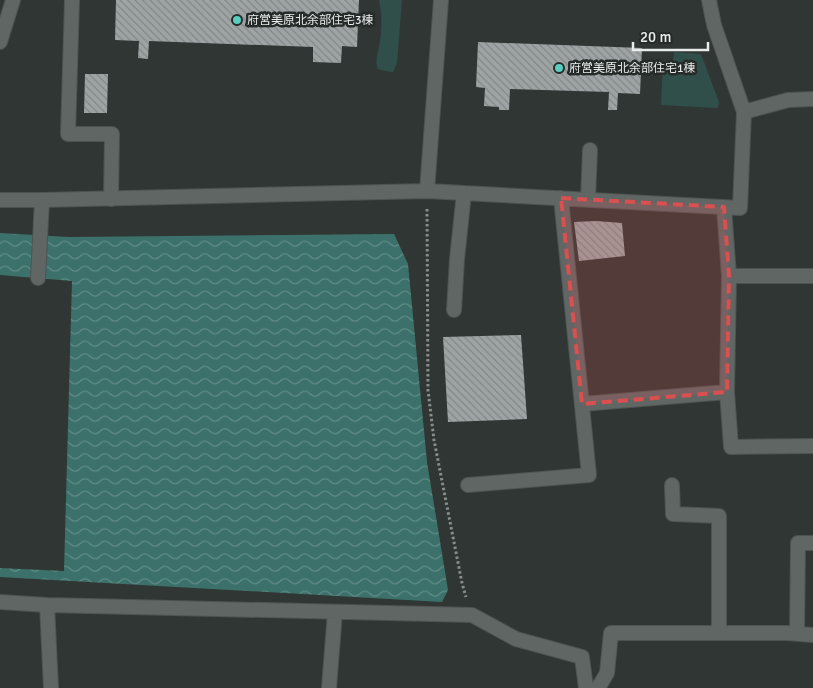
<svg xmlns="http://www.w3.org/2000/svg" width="813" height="688" font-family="Signika,'Noto Sans JP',sans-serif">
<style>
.green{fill:#314f4a}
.water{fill:url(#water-waves)}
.building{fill:url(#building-back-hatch)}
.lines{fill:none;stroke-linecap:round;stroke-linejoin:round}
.service-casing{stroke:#4e5352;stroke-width:16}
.minor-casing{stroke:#4e5352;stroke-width:16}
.path{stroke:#898e8c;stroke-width:3;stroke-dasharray:2.5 2.5;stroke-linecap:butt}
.service{stroke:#5f6664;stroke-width:14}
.minor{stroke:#5f6664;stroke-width:14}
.marked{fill:#da4f4f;fill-opacity:0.2;stroke:#da4f4f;stroke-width:4;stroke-dasharray:10 6;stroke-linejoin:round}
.poi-dot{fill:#59cebe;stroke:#262b2a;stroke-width:2}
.labels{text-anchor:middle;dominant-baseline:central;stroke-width:5;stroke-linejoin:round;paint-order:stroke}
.poi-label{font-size:12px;fill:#e8eceb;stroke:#262b2a;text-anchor:start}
</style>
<defs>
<pattern id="water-waves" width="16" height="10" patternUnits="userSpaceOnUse" patternTransform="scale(1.25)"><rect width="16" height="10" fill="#3b716a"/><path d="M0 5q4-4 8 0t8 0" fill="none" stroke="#618c87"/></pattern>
<pattern id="building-back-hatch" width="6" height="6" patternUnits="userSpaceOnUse" patternTransform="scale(1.25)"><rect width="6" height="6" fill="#9da4a3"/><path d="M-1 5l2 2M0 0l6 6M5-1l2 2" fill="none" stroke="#838887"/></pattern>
</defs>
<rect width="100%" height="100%" fill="#303634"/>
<path class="green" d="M379,0H402L397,63L393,72L385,71L378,69C374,60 379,50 380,41C382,28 382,12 379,0Z
M674,52L701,54L719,102L718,108L661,105L663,63H673Z"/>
<path class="water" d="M0,233L69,237L394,234L408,264L427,462L448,590L442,602L0,577V568L64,571L72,281L0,275Z"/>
<path class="building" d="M116,0H359L357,47L342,46L341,63L313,62V47L149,41L148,59L138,58L139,41L115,40Z
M478,42L642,48L640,94L618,93L617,110H608L609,92L510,89L509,110H499V107L484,106L485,88L476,87Z
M85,74H108L107,113H84Z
M596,221L622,223L625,256L579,261L574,222Z
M521,335L527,419L448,422L443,337Z"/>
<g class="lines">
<g class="service-casing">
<path id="service" d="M72,0L68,134H112L111,199
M588,199L590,150
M38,278L42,200
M672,485L673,514L719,516V633"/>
</g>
<g class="minor-casing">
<path id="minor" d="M0,42L13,0
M744,112L788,100L813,99
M427,191L441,0
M0,200H42L427,191L740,208L744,112L714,25L709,0
M724,207L729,276
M813,276H729L727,392L731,447L813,446
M454,310L457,259L464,193
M582,404L727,392
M468,485L589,475L561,198
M0,602L47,605L472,615L516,639L582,657L586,688
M47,605L51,688
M797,633L798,543H813
M329,688L335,612
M598,688L607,673L611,633H787L813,635"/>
</g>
<path class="path" d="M427,209L428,390L434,440L462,583L466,597"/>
<use href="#service" class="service"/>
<use href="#minor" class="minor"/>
</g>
<path class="marked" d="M561,198L724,207L729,276L727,392L582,404Z"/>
<g class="poi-dot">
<circle cx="237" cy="20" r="5"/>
<circle cx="559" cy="68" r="5"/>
</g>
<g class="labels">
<g class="poi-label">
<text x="247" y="20">府営美原北余部住宅3棟</text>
<text x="569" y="68">府営美原北余部住宅1棟</text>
</g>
</g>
<path d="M633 42v8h75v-8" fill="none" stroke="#e8eceb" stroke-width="2.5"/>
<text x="640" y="42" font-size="15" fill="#e8eceb" stroke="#262b2a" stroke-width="4" paint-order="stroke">20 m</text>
</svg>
